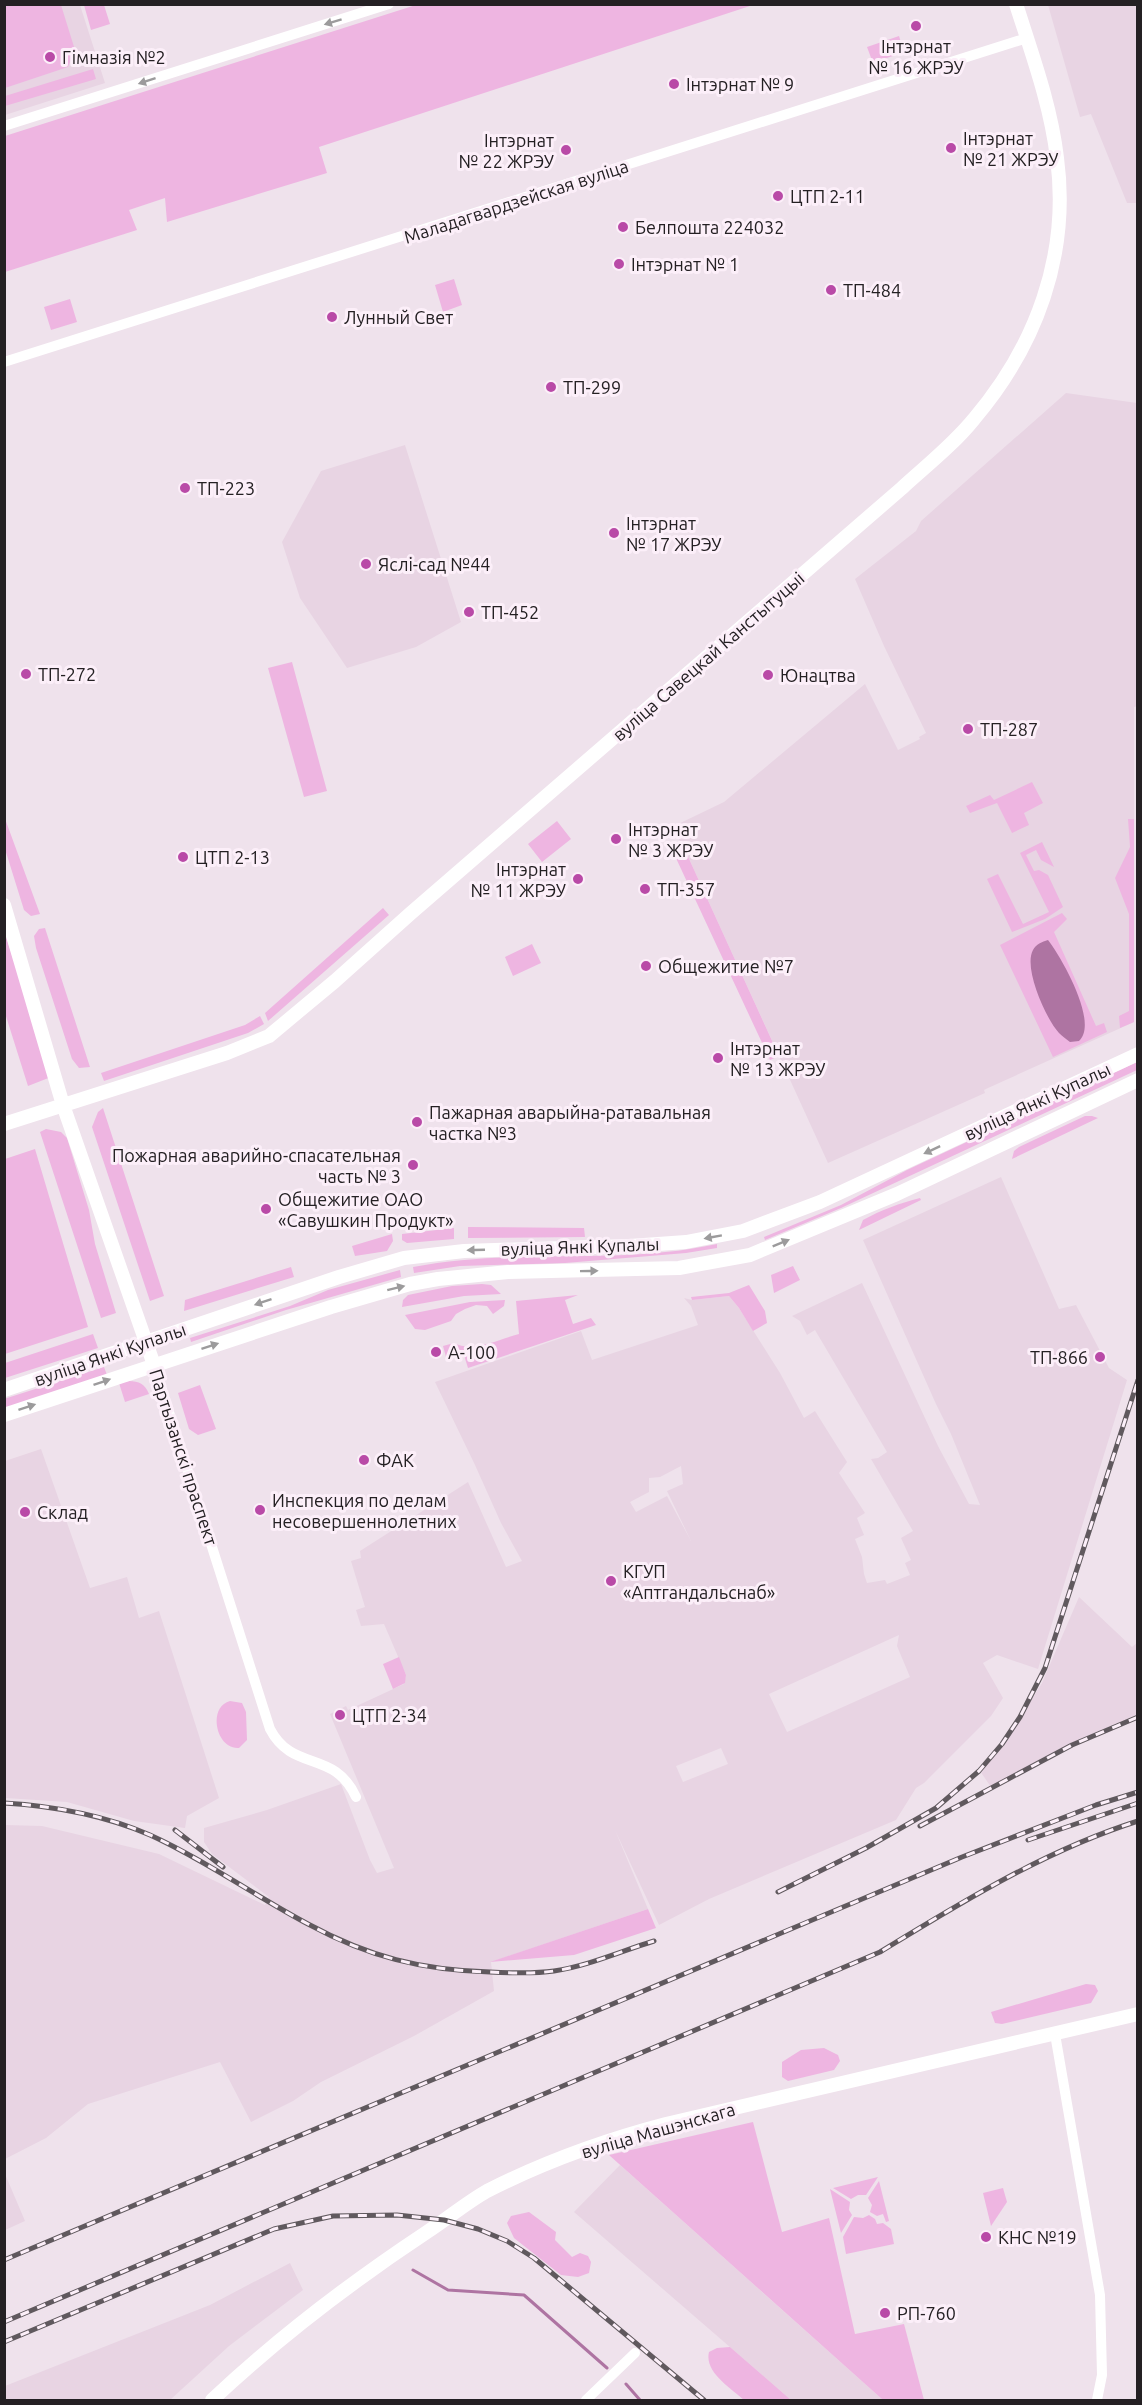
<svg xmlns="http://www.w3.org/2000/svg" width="1142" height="2405" font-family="Ubuntu,sans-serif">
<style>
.built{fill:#e8d4e3;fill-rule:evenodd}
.green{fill:#eeb5e1}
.water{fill:#ae74a2}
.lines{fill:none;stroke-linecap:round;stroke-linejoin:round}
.stream{stroke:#ae74a2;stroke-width:3}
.minor{stroke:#fff;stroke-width:10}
.major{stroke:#fff;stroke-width:14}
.rail-casing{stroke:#60595e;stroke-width:5}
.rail{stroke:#fceff9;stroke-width:3;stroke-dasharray:9;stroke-linecap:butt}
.oneway{fill:#9c9b9c}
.poi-dot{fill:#b94aa7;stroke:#fceff9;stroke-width:2}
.labels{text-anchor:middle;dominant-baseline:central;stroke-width:6;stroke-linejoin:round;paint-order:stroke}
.poi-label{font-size:18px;fill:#242023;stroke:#fceff9;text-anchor:start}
.street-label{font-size:18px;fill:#242023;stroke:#fceff9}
</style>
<rect width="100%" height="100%" fill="#efe2ec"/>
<path class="built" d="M5,5H80L105,83L5,115Z
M1048,5H1137V203H1127L1091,114L1080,117Z
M1066,393L1137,403L1138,706L1134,707V1022L988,1088L984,1090L985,1093L828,1163L685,850L672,827L724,802L865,684L898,750L920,739L919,737L926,733L884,646L855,579L916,531L921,521Z
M405,445L461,622L416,647L347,668L300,598L282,542L321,471Z
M1001,1177L1059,1309L1076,1305L1109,1368L1127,1380L1038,1669L997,1655L983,1663L1003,1698L991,1716L924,1783L916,1788L896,1820L709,1899L659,1925L615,1830L648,1909L491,1962L494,1991L414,2036L321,2082L293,2101L251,2122L220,2062L88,2104L46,2138L5,2159V1825L42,1826L159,1854L265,1905L269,1897L212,1854L204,1842V1828L267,1810L341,1784L370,1860L377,1873L394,1868L330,1714L346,1706L348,1710L404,1684L406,1675L384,1624L361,1626L356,1610L365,1607L351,1561L361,1558L360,1551L468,1482L506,1567L522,1561L501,1523L475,1465L435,1382L581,1331L592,1360L698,1325L691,1306L684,1298L692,1300L729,1296L739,1308L780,1373L804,1418L815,1411L847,1462L839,1473L865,1513L857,1518L864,1535L855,1539L862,1557L864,1574L867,1583L885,1580L887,1584L910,1575L905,1563L911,1560L901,1538L913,1531L871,1459L878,1458L887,1452L815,1330L807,1335L800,1321L792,1316L862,1283L938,1446L969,1504L980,1505L951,1434L936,1404L863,1240ZM681,1466L683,1484L667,1491L691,1541L667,1496L636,1512L630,1502L649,1492V1478L660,1477ZM899,1635L897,1646L910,1677L787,1732L769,1694ZM721,1748L728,1764L683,1782L676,1766Z
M41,1449L90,1588L127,1577L139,1618L159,1611L219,1798L187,1816L185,1828L134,1821L67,1802L5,1798V1461Z
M1079,1597L1132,1647L1137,1643V1715L1071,1743L991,1787L980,1771L1003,1745L1042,1683Z
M620,2165L883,2400H791L574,2212Z
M5,2174L25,2221L5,2230H4Z
M290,2263L303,2290L229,2346L170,2400H5V2386L210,2305Z"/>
<path class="green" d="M5,4L61,5L75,50L68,67L5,88Z
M419,4L753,5L319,147L327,173L167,222L165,198L129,210L137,230L5,272V136Z
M84,5H104L110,24L91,30Z
M899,36L904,52L873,63L867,47Z
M93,69L96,79L5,106V96Z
M454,279L462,305L443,312L435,285Z
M70,299L77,322L51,330L44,307Z
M292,662L327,791L304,797L268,668Z
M1032,782L1043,803L1024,813L1029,825L1012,833L997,803L970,813L966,806L990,795L994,800Z
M4,816L40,914L31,916L24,910L5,849Z
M1128,819H1134V1022L1120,1028L1119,1016L1129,1011V914L1115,878L1130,847Z
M557,821L571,839L542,862L528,844Z
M1042,842L1054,867L1041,860L1036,850L1026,855L1034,871L1039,870L1048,875L1063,907L1045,919L1012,932L987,879L998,874L1023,924L1049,912L1020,853Z
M685,850L779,1056L770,1060L675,856Z
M383,908L389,915L268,1021L265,1013Z
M1062,913L1067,919L1054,932L1096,1026L1104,1023L1107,1032L1053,1057L1000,945Z
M45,928L90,1067L79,1068L72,1059L36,948L34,936L39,929Z
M4,930L51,1077L28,1086L5,1013Z
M532,944L541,963L513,976L505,957Z
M260,1016L264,1024L248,1033L104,1081L101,1073L245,1025Z
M1137,1062V1070L841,1208L765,1240L764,1237L841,1205L907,1170Z
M103,1108L164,1296L150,1301L92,1127L98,1112Z
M1085,1116H1092L1098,1118L1012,1159L1014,1151L1019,1147Z
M46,1129L61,1132L67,1138L89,1210L95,1244L116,1313L101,1318L40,1132Z
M35,1149L88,1327L5,1354V1159Z
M920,1198L921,1200L859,1230L863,1220C881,1210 900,1203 920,1198Z
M468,1227L584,1228L585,1237L468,1238Z
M454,1228V1239L407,1243L402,1240V1234Z
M392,1234L393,1241L387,1251L355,1256L352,1246Z
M717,1244V1248L686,1253L565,1263L460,1266L414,1273L413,1267C513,1247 617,1266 717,1244Z
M793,1266L800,1280L774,1293L771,1275Z
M291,1267L294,1277L184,1311L185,1300Z
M400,1270L401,1277L286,1310L191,1342L190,1338L290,1306L328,1290Z
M482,1284L491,1285L501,1294L464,1296L402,1307L403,1300L408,1295L452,1286Z
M749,1285L765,1311L767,1323L753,1331L739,1308L729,1296L692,1300L691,1297L729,1293Z
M578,1295L565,1300L573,1324L591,1318L596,1325L468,1368L463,1352L446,1357L443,1346L454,1343C472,1353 500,1339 519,1334L516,1301Z
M505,1300L504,1306L493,1314L487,1306L476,1305L465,1309L456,1314L451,1321L425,1330L415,1329L405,1315L470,1302Z
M93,1334L98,1348L5,1378V1363Z
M104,1367L107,1375L5,1408L4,1399Z
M129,1381C139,1381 145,1384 149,1394L125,1402L119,1383Z
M200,1385L216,1429L198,1435L189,1429L178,1393Z
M399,1657L406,1675L405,1683L393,1689L383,1664Z
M230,1701L242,1703L246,1712L247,1740L239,1748C216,1750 207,1707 230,1701Z
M648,1909L656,1928L574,1955L490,1962Z
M1086,1984L1095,1985L1098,1991L1091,2003L1002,2024L995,2023L991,2012Z
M824,2048L838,2055L840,2061L834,2070L788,2081L782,2077V2062L801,2050Z
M753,2122L782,2232L829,2218L855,2334L904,2324L924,2400H883L609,2155Z
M878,2177L866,2195H858L851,2199L833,2188Z
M879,2181L889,2221L886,2222L883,2214L877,2216L870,2212L872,2205L868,2198Z
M1003,2188L1007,2202L991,2226L983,2193Z
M830,2189L850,2202L849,2210L852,2215L841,2233Z
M529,2212L556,2232L555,2240L572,2257L580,2253L588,2256L591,2262L589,2273L578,2277L561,2275L514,2238L507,2223L511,2216Z
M869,2215L875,2219L877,2224L883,2223L891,2229L894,2244L846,2254L843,2237L854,2217L863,2218Z
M730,2347L791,2400H744C731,2388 704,2372 709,2352L717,2348Z"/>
<path class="water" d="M1048,940C1062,958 1099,1023 1079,1041L1070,1042C1066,1039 1062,1036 1059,1033C1046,1019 1023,968 1033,950C1036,944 1042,942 1048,940Z"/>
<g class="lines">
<path class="stream" d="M413,2270L448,2290L524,2295L607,2368
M626,2384L640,2400"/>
<path class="minor" d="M4,126L389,4
M4,362L1027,38
M154,1365L270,1729C293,1773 334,1749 356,1797
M1055,2034L1100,2295L1102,2375L1097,2400
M586,2400L635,2353"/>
<path class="major" d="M4,905L63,1105L154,1365
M4,1124L227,1053L269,1036L335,981L411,913L902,488C926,466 953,445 974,419C1036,346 1070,255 1057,158C1051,106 1032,54 1016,4
M4,1390L339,1277L404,1258L464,1251L630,1246L686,1242L743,1231L820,1202L1138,1054
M4,1415L331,1307L410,1284L438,1279L508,1272L679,1268L750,1255L897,1194L1138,1080
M212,2400C279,2337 350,2283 427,2232C447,2219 466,2203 487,2191C544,2162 605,2140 666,2124L1138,2014"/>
<g class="rail-casing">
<path id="rail" d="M4,1803C54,1806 104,1815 150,1835C205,1860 255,1896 308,1924C369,1957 421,1970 490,1972C511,1973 533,1974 554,1971C588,1966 621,1951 654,1941
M920,1826L1072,1745L1138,1717
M175,1830L223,1867
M1028,1840L1138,1803
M778,1892L866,1848L936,1808L979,1771L1002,1744L1020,1717L1045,1668L1138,1380
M4,2260L962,1857L1096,1805L1138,1792
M4,2322L880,1952C962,1902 1046,1850 1138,1821
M4,2342L274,2229L333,2216L397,2215L444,2220L478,2229L507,2241L534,2258L704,2400"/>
</g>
<use href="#rail" class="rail"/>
</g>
<defs><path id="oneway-solid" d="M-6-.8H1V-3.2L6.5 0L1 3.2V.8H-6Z" transform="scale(1.5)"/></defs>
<g class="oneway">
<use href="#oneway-solid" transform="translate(333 22) rotate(163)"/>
<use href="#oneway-solid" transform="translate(147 81) rotate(162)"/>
<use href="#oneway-solid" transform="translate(932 1150) rotate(155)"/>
<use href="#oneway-solid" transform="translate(713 1237) rotate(170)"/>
<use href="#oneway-solid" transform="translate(781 1243) rotate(-22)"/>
<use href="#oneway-solid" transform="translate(476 1250) rotate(178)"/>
<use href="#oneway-solid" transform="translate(589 1271) rotate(-1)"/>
<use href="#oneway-solid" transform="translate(396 1288) rotate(-14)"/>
<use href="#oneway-solid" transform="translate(263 1302) rotate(161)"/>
<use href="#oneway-solid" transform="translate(210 1346) rotate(-18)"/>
<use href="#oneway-solid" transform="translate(102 1382) rotate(-19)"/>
<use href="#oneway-solid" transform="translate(27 1407) rotate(-18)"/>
</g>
<g class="poi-dot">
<circle cx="916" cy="26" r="6"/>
<circle cx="50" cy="57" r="6"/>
<circle cx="674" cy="84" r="6"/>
<circle cx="951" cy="148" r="6"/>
<circle cx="566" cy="150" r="6"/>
<circle cx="778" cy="196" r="6"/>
<circle cx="623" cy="227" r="6"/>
<circle cx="619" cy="264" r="6"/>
<circle cx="831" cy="290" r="6"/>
<circle cx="332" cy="317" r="6"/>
<circle cx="551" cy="387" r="6"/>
<circle cx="185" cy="488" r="6"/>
<circle cx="614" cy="533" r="6"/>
<circle cx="366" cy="564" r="6"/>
<circle cx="469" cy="612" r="6"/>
<circle cx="26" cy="674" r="6"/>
<circle cx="768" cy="675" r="6"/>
<circle cx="968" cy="729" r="6"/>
<circle cx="616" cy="839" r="6"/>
<circle cx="183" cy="857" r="6"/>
<circle cx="578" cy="879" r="6"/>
<circle cx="645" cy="889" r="6"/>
<circle cx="646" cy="966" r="6"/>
<circle cx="718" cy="1058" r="6"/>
<circle cx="417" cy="1122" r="6"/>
<circle cx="413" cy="1165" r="6"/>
<circle cx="266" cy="1209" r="6"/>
<circle cx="436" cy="1352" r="6"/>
<circle cx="1100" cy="1357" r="6"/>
<circle cx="364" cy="1460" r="6"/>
<circle cx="260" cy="1510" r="6"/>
<circle cx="25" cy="1512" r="6"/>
<circle cx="611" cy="1581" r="6"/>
<circle cx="340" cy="1715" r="6"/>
<circle cx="986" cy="2237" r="6"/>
<circle cx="885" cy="2313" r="6"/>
</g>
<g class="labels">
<g class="poi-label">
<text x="916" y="46" text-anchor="middle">Інтэрнат<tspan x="916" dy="21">№ 16 ЖРЭУ</tspan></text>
<text x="62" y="57">Гімназія №2</text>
<text x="686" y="84">Інтэрнат № 9</text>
<text x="963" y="138">Інтэрнат<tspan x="963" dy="21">№ 21 ЖРЭУ</tspan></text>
<text x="554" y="140" text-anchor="end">Інтэрнат<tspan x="554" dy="21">№ 22 ЖРЭУ</tspan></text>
<text x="790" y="196">ЦТП 2-11</text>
<text x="635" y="227">Белпошта 224032</text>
<text x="631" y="264">Інтэрнат № 1</text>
<text x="843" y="290">ТП-484</text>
<text x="344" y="317">Лунный Свет</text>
<text x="563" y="387">ТП-299</text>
<text x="197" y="488">ТП-223</text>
<text x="626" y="523">Інтэрнат<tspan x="626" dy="21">№ 17 ЖРЭУ</tspan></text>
<text x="378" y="564">Яслі-сад №44</text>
<text x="481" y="612">ТП-452</text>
<text x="38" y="674">ТП-272</text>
<text x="780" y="675">Юнацтва</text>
<text x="980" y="729">ТП-287</text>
<text x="628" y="829">Інтэрнат<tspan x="628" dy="21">№ 3 ЖРЭУ</tspan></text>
<text x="195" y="857">ЦТП 2-13</text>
<text x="566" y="869" text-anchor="end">Інтэрнат<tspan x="566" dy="21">№ 11 ЖРЭУ</tspan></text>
<text x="657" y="889">ТП-357</text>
<text x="658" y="966">Общежитие №7</text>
<text x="730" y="1048">Інтэрнат<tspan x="730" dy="21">№ 13 ЖРЭУ</tspan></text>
<text x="429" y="1112">Пажарная аварыйна-ратавальная<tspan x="429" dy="21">частка №3</tspan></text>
<text x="401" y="1155" text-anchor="end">Пожарная аварийно-спасательная<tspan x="401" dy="21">часть № 3</tspan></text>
<text x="278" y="1199">Общежитие ОАО<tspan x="278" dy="21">«Савушкин Продукт»</tspan></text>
<text x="448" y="1352">А-100</text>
<text x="1088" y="1357" text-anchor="end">ТП-866</text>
<text x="376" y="1460">ФАК</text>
<text x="272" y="1500">Инспекция по делам<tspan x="272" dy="21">несовершеннолетних</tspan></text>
<text x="37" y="1512">Склад</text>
<text x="623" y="1571">КГУП<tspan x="623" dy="21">«Аптгандальснаб»</tspan></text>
<text x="352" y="1715">ЦТП 2-34</text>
<text x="998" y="2237">КНС №19</text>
<text x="897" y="2313">РП-760</text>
</g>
<g class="street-label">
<text transform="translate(516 201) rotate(-18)">Маладагвардзейская вуліца</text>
<text transform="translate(708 656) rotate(-41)">вуліца Савецкай Канстытуцыі</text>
<text transform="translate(1037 1101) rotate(-25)">вуліца Янкі Купалы</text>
<text transform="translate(580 1246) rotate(-2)">вуліца Янкі Купалы</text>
<text transform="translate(110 1354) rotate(-19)">вуліца Янкі Купалы</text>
<text transform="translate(184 1457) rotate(72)">Партызанскі праспект</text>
<text transform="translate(658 2130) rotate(-16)">вуліца Машэнскага</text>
</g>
</g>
<rect width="1142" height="2405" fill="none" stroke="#242023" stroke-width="12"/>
</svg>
